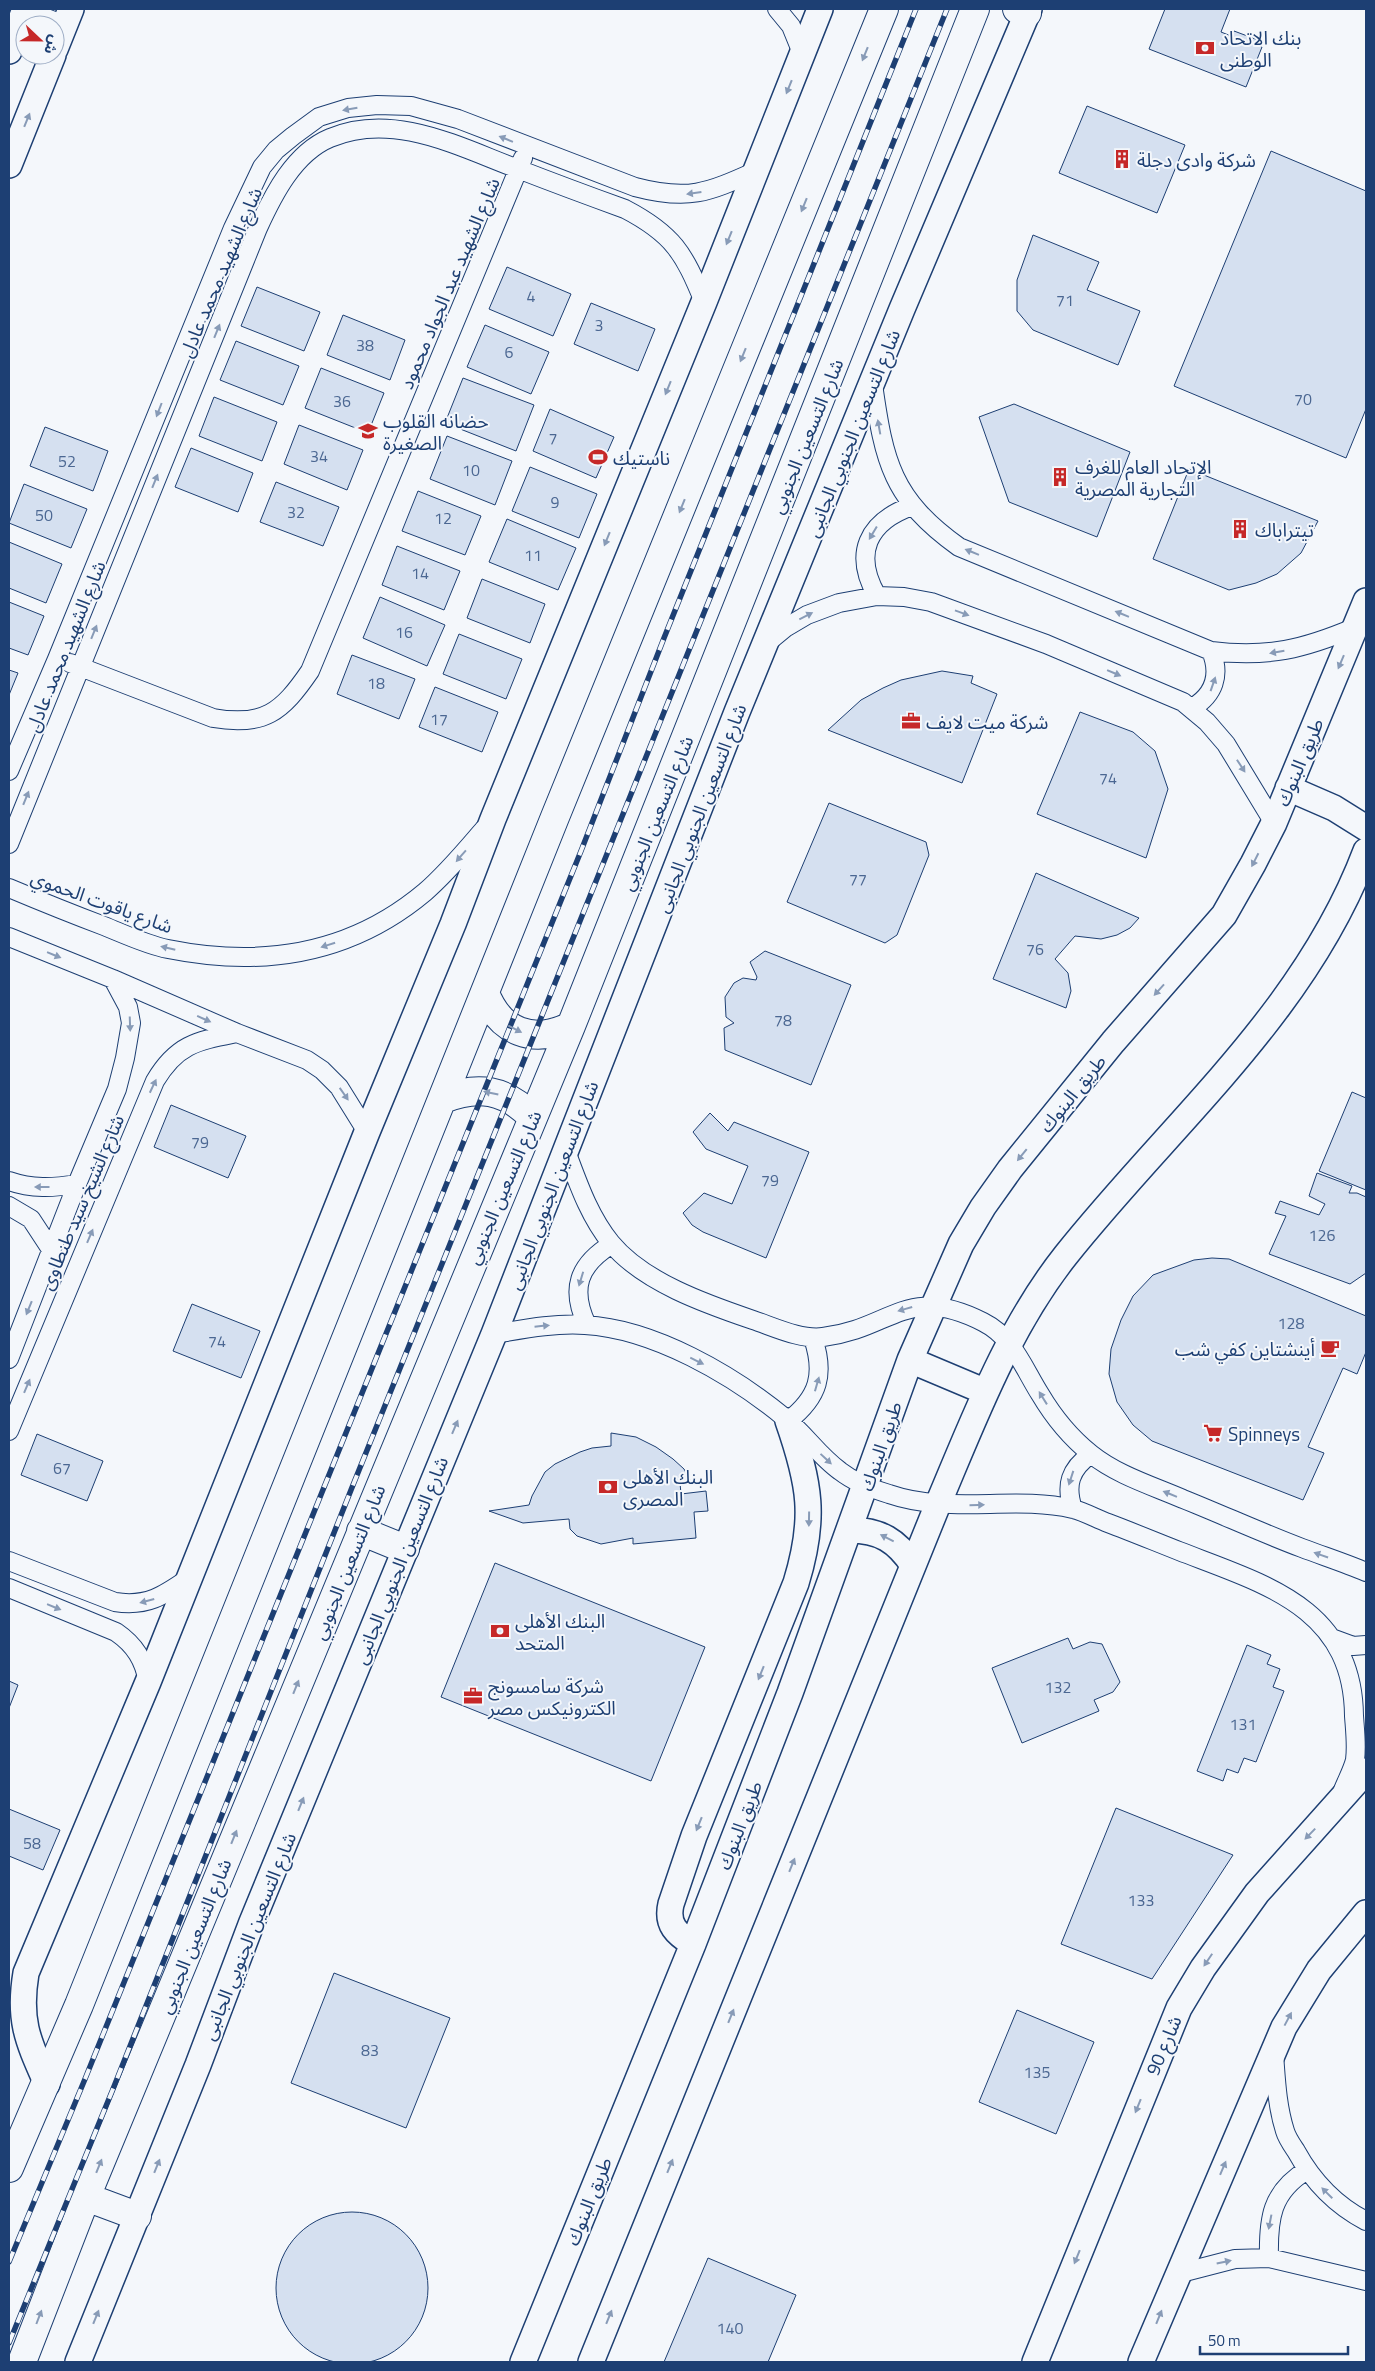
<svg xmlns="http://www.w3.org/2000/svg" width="1375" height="2371" font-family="'Titillium Web','Noto Sans Arabic',sans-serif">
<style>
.building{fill:#d5e0f0;stroke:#1d3f73}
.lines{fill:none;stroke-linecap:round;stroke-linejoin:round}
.street-casing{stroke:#1d3f73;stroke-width:20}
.secondary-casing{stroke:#1d3f73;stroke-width:28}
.highway-casing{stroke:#1d3f73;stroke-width:30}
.street{stroke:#f4f7fb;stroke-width:18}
.secondary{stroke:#f4f7fb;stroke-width:25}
.highway{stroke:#f4f7fb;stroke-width:28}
.rail-casing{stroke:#1d3f73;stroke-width:5.5}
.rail{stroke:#f4f7fb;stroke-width:4;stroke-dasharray:11;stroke-linecap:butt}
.oneway{fill:#889bb7}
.labels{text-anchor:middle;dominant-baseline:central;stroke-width:4;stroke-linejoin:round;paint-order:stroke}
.number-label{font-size:16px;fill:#4b6792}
.poi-label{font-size:19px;fill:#1d3f73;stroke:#f4f7fb;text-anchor:start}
.street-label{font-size:19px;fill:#1d3f73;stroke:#f4f7fb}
</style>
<rect width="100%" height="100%" fill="#f4f7fb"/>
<path class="building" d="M1165,9H1230L1221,32L1231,36L1234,31L1258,40L1256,45L1262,47L1246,87L1149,49Z
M1087,106L1185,145L1157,213L1059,173Z
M1271,151L1366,191V409L1346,458L1174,386Z
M1033,235L1099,262L1087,290L1140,311L1118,365L1033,330L1017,311V280Z
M507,267L571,294L553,336L489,309Z
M257,287L320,312L304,351L241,326Z
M591,303L655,329L638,371L574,344Z
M343,315L405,340L390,380L327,355Z
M485,325L549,352L531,394L467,367Z
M236,341L299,366L283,405L220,380Z
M321,368L384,393L368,433L305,408Z
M463,378L534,405L516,451L445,423Z
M214,397L277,422L262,461L199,436Z
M1014,404L1130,452L1097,537L1009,502L979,417Z
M550,409L614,437L596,478L533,451Z
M299,425L363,450L347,490L284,464Z
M45,427L108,451L93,491L30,466Z
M447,436L512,461L495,505L430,479Z
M191,448L253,473L238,512L175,487Z
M530,467L597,494L579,538L512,511Z
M1189,469L1318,521L1301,553L1277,574L1256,583L1229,590L1153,559Z
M276,482L339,507L323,546L260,522Z
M24,484L87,509L71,548L9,523Z
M418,491L481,516L465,555L402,531Z
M507,519L576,548L558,590L489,562Z
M9,542L62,564L46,603L9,588Z
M397,546L460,571L444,610L382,585Z
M482,579L545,604L530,643L467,618Z
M380,597L445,625L427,666L363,638Z
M9,602L44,616L28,655L9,648Z
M459,634L522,659L506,699L443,674Z
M352,655L415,679L399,719L337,694Z
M9,670L18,673L9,695Z
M942,671L973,676L971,683L997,694L962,783L828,730L861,700L883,688L901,680Z
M435,687L498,712L482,752L419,727Z
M1080,712L1133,732L1155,751L1168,789L1146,858L1037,814Z
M829,803L926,842L929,855L897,935L885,943L787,902Z
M1036,873L1139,918L1130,928L1117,935L1101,939L1075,936L1055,959L1068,973L1071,991L1066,1008L993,979Z
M765,951L851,985L811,1085L725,1050L724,1028L734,1023L726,1017L725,997L734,983L743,978L756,980L757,977L750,962Z
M1352,1092L1366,1098V1190L1319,1171Z
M171,1105L246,1136L228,1178L154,1147Z
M710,1113L728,1131L734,1122L809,1152L766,1258L703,1232L692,1225L683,1213L704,1193L732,1204L748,1166L706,1149L693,1132Z
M1317,1173L1352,1186L1349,1193H1357L1366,1197V1273L1350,1284L1269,1254L1286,1216L1275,1213L1280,1201L1319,1215L1325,1204L1309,1196Z
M1212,1258L1229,1259L1366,1316V1352L1357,1374L1343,1368L1308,1447L1324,1453L1303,1500L1152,1441L1133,1425L1117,1402L1109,1374L1111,1349L1121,1320L1133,1296L1153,1275L1194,1260Z
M192,1304L260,1331L241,1378L173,1351Z
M611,1433L636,1437L656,1447L673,1459L684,1469L690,1480L680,1483L681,1494L706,1491L708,1511L694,1512L696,1538L633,1544V1538L601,1544L577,1536L570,1529L569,1519L523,1523L489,1511L529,1505L532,1496L545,1472L555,1464L580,1452L592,1448L611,1446Z
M37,1434L103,1461L87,1501L21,1475Z
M495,1563L705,1647L651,1781L441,1697Z
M1068,1638L1073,1649L1090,1642L1102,1644L1120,1682L1113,1692L1094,1700L1099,1711L1022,1743L992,1668Z
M1247,1645L1271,1655L1267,1664L1280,1669L1273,1687L1284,1691L1256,1762L1244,1758L1238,1773L1227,1769L1223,1781L1197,1771Z
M9,1681L18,1685L9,1708Z
M1116,1808L1233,1855L1152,1979L1061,1944Z
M9,1809L60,1830L43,1870L9,1856Z
M334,1973L450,2018L406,2128L291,2083Z
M1017,2010L1094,2042L1056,2134L979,2102Z
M276 2288a76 76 0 1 1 152 0a76 76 0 1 1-152 0Z
M708,2258L796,2295L768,2362H664Z"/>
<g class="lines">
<g class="street-casing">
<path id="street" d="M22,9L65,25
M777,9L791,26L802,53
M873,384C884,462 892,499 959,547L1211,651C1268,658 1304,649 1356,627
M877,596C853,554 867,522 912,506
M768,642L785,628L807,615L839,603L877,596L904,597L931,602L1046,644L1183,702L1207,722L1226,744L1274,823
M70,663L213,718C264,727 282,712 310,671L523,158
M1192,708C1214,695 1221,675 1211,651
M9,771L57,659L233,228L262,167L276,150L293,136L319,117L348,108L377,105L411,106L458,119L635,187C688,201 707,193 756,171
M9,844L258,228C273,195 294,153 330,138C393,111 459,147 518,169C554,183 589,196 625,209C673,234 684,253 704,302
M9,888C40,901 72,914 104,926C124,934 147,945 168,949C262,968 350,955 425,892C447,873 465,851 484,829
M9,937L113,979L237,1033L307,1060L322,1070L339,1087L367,1132
M566,1151C578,1183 589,1216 611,1243C643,1282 706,1304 753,1320C774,1327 801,1340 823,1337C892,1329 906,1283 983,1322C1013,1337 1023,1367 1040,1394C1053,1416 1071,1438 1091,1454C1117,1475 1153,1486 1183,1499C1223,1515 1262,1533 1302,1548C1323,1556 1345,1563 1366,1572
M9,1181C32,1189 53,1188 77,1184
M9,1206L31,1219L52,1251
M587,1325C570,1289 578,1265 612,1244
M494,1334C524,1329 554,1323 585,1325C654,1329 733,1375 785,1418C805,1434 819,1456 840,1471C854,1482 872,1489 889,1494C950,1515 1013,1495 1073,1509C1085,1512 1097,1519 1108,1523C1132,1532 1156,1542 1179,1551C1264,1584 1353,1607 1354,1716C1355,1730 1357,1746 1355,1760C1353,1769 1347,1780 1343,1790
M9,1359L77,1184L117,1089L125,1058L131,1023L128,1007L113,979
M788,1421C819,1397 825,1374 813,1338
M9,1431L155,1081C177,1044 197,1041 237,1033
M1073,1509C1065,1485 1070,1469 1091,1454
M9,1561L115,1602C147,1607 163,1596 189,1578
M9,1588L116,1632C135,1645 144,1660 148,1682
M1334,1639L1353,1646L1366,1645
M1274,2054C1276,2080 1277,2106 1285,2131C1287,2138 1292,2145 1296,2151C1313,2182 1335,2205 1366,2221
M1269,2258C1268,2219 1271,2192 1307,2170
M1177,2274L1235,2259L1269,2258L1366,2281"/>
</g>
<g class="secondary-casing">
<path id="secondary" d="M55,49L71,9
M9,51L25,9
M9,165L53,55
M1288,788L1334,808L1366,828
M910,1360L986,1392
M850,1530C880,1530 897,1541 913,1565
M693,1944C677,1934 666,1925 671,1904L694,1836L796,1583C816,1518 810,1484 788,1421
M47,2084C28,2041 18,2021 26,1973L148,1682L367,1132L453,924L493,819L704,302L820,9
M78,2362L198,2065L252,1922L494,1334L737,712L902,309L1029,9
M523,2362L693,1944L790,1693L910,1360L961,1244L983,1207L1010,1169L1113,1042L1224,915L1253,864L1274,823L1366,601
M591,2362L938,1504C974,1419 1008,1328 1066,1255C1171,1123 1305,1013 1366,851
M1035,2362L1179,2008L1203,1968L1257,1893L1366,1771
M1141,2362L1284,2027L1319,1970L1366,1913"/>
</g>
<g class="highway-casing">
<path id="highway" d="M1017,9L1027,13
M485,993C500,1032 533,1045 571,1026
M443,1099C478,1085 505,1089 532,1117
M361,1531L405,1549
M9,2168L79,2005L555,817L884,9
M86,2197L137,2216
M22,2362L86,2197L571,1026L975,9"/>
</g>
<use href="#street" class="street"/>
<use href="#secondary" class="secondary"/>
<use href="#highway" class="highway"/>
<g class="rail-casing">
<path id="rail" d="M9,2262L85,2079L581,851L664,638L916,9
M9,2343L113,2089L351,1490L947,9"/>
</g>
<use href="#rail" class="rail"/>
</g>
<defs><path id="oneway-solid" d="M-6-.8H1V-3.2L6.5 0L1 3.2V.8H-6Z" transform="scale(1.25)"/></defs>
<g class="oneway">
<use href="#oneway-solid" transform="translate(865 54) rotate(112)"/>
<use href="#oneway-solid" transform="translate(789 87) rotate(112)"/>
<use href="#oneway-solid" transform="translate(350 109) rotate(170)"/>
<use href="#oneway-solid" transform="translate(27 120) rotate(-68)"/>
<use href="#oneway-solid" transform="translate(506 139) rotate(-158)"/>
<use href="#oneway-solid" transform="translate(694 193) rotate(172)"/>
<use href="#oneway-solid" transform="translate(804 205) rotate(112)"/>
<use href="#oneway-solid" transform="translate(729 238) rotate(112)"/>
<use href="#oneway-solid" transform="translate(217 331) rotate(-68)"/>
<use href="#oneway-solid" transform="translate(743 355) rotate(112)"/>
<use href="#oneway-solid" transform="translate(668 388) rotate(112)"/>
<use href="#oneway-solid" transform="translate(159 410) rotate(111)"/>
<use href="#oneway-solid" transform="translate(879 427) rotate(-100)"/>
<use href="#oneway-solid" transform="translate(155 481) rotate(-68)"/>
<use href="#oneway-solid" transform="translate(682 506) rotate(112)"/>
<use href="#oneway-solid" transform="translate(873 533) rotate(121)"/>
<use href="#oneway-solid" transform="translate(607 539) rotate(112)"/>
<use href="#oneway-solid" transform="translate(972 552) rotate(-158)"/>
<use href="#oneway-solid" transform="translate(962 613) rotate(20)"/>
<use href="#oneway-solid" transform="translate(1122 614) rotate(-158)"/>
<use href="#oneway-solid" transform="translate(806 616) rotate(-27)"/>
<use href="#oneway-solid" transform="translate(94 632) rotate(-68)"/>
<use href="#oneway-solid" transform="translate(1277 652) rotate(170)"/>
<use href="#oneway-solid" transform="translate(1341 662) rotate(113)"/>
<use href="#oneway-solid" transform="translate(1114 673) rotate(23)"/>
<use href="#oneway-solid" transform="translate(1213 684) rotate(-71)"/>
<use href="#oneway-solid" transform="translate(1241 766) rotate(57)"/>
<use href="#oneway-solid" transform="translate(26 798) rotate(-68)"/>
<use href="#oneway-solid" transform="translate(461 856) rotate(131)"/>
<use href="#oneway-solid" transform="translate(1255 860) rotate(117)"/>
<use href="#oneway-solid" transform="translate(328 945) rotate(162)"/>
<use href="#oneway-solid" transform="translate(168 948) rotate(-167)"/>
<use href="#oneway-solid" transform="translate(54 955) rotate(22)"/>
<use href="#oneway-solid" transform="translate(1159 990) rotate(132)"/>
<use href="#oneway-solid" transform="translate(204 1019) rotate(24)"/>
<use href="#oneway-solid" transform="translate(130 1024) rotate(88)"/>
<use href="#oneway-solid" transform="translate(515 1029) rotate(27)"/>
<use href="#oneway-solid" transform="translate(153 1086) rotate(-65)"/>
<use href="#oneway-solid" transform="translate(491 1093) rotate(-168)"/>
<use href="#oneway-solid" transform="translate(344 1094) rotate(55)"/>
<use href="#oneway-solid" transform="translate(1022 1155) rotate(129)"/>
<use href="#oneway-solid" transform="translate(42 1187) rotate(-180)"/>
<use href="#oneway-solid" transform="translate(90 1236) rotate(-67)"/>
<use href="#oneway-solid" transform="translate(581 1279) rotate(107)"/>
<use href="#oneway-solid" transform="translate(29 1308) rotate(112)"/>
<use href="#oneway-solid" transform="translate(905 1309) rotate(164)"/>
<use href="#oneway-solid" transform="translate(542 1326) rotate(-6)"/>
<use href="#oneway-solid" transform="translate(697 1361) rotate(26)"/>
<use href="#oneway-solid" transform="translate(817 1384) rotate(-74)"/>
<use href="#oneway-solid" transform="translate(27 1386) rotate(-67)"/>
<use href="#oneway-solid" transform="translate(1043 1398) rotate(-122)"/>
<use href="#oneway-solid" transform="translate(455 1427) rotate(-67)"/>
<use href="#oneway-solid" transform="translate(826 1459) rotate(43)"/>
<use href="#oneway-solid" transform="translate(1071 1478) rotate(108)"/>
<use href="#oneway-solid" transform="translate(1170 1494) rotate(-158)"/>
<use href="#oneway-solid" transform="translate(977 1505) rotate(-1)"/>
<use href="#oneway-solid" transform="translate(809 1519) rotate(91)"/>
<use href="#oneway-solid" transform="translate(887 1538) rotate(-153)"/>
<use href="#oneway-solid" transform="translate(1321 1555) rotate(-161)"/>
<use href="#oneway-solid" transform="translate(147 1601) rotate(165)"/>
<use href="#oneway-solid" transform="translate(54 1607) rotate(22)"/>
<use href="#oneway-solid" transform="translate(761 1673) rotate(112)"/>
<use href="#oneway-solid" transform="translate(296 1687) rotate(-68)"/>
<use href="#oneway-solid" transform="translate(301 1804) rotate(-68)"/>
<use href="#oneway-solid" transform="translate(699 1824) rotate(112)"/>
<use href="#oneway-solid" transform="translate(1310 1834) rotate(134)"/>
<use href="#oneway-solid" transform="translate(234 1837) rotate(-68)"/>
<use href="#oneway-solid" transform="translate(792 1865) rotate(-68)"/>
<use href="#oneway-solid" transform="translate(1208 1960) rotate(124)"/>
<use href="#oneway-solid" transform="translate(731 2016) rotate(-68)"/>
<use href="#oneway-solid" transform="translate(1288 2019) rotate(-62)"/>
<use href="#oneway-solid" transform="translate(1138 2106) rotate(112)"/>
<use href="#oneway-solid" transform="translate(99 2166) rotate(-68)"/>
<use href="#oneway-solid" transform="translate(157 2166) rotate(-68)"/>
<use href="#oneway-solid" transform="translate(670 2166) rotate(-68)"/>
<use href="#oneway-solid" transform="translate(1223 2168) rotate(-67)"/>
<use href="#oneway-solid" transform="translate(1327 2193) rotate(-135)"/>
<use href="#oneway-solid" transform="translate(1270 2222) rotate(101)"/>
<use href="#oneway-solid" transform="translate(1077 2257) rotate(112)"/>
<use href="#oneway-solid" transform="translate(1224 2262) rotate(-12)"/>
<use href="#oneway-solid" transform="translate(39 2317) rotate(-69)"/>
<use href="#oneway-solid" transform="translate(96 2317) rotate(-68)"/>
<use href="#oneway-solid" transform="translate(609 2317) rotate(-68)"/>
<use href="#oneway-solid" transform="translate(1159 2317) rotate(-68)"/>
</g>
<defs>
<g id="bank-bare" transform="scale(1.5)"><path d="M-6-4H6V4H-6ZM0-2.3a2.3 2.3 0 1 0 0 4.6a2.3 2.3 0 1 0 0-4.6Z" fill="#c62828" stroke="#f4f7fb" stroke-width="2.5" paint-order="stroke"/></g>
<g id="building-bare" transform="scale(1.5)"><path d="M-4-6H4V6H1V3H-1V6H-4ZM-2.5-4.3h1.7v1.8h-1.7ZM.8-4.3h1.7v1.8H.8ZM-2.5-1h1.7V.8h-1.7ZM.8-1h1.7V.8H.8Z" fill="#c62828" stroke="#f4f7fb" stroke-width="2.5" paint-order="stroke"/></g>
<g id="school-bare" transform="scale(1.5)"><path d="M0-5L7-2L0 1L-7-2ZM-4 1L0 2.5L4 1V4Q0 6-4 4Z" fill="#c62828" stroke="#f4f7fb" stroke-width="2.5" paint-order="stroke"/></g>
<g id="stadium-bare" transform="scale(1.5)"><path d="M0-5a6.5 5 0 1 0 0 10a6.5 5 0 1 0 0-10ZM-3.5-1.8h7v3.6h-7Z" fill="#c62828" stroke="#f4f7fb" stroke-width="2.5" paint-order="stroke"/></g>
<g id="office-bare" transform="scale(1.5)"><path d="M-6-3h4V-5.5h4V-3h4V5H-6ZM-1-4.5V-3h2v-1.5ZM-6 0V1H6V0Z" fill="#c62828" stroke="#f4f7fb" stroke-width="2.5" paint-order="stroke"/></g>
<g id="cafe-bare" transform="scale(1.5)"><path d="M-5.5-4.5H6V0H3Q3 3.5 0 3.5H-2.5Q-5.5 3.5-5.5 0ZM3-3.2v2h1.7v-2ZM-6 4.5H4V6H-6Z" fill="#c62828" stroke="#f4f7fb" stroke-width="2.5" paint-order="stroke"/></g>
<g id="supermarket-bare" transform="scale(1.5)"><path d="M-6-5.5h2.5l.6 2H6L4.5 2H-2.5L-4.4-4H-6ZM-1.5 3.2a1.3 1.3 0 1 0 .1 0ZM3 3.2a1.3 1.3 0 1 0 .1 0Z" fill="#c62828" stroke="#f4f7fb" stroke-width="2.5" paint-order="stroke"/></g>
</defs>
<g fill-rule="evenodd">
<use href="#bank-bare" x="1205" y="48"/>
<use href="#building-bare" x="1122" y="159"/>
<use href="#school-bare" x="368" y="431"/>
<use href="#stadium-bare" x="598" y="457"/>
<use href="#building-bare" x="1060" y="477"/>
<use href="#building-bare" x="1240" y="529"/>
<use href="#office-bare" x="911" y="721"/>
<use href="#cafe-bare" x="1330" y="1348"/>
<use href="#supermarket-bare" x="1213" y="1433"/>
<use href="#bank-bare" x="608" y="1487"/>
<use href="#bank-bare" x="500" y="1631"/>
<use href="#office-bare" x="473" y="1696"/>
</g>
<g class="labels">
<g class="number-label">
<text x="531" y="296">4</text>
<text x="1065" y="300">71</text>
<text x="599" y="325">3</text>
<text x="365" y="345">38</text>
<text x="509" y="352">6</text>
<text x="1303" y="399">70</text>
<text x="342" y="401">36</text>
<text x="553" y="438">7</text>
<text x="319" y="456">34</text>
<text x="67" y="461">52</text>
<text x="471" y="470">10</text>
<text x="555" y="502">9</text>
<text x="296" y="512">32</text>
<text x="44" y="515">50</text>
<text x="443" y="518">12</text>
<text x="533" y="555">11</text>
<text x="420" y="573">14</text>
<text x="404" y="632">16</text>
<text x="376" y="683">18</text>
<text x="439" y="719">17</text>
<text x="1108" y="778">74</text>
<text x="858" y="879">77</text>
<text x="1035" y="949">76</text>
<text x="783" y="1020">78</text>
<text x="200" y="1142">79</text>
<text x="770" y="1180">79</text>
<text x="1322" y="1235">126</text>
<text x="1291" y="1323">128</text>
<text x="217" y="1341">74</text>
<text x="62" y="1468">67</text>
<text x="1058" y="1687">132</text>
<text x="1243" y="1724">131</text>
<text x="32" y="1843">58</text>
<text x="1141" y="1900">133</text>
<text x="370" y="2050">83</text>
<text x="1037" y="2072">135</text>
<text x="730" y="2328">140</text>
</g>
<g class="poi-label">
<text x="1220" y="37">بنك الاتحاد<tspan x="1220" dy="22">الوطنى</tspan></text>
<text x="1137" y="159">شركة وادى دجلة</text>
<text x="383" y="420">حضانه القلوب<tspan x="383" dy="22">الصغيرة</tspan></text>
<text x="613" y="457">ناستيك</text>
<text x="1075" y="466">الإتحاد العام للغرف<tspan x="1075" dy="22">التجارية المصرية</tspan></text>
<text x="1255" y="529">تيتراباك</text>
<text x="926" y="721">شركة ميت لايف</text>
<text x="1315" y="1348" text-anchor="end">أينشتاين كفي شب</text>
<text x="1228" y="1433">Spinneys</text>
<text x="623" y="1476">البنك الأهلى<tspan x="623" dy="22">المصرى</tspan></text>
<text x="515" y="1620">البنك الأهلى<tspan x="515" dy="22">المتحد</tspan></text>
<text x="488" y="1685">شركة سامسونج<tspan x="488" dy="22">الكترونيكس مصر</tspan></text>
</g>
<g class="street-label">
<text transform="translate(220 272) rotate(-67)">شارع الشهيد محمد عادل</text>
<text transform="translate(449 283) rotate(-67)">شارع الشهيد عبد الجواد محمود</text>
<text transform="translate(852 433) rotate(-68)">شارع التسعين الجنوبي الجانبى</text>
<text transform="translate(806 436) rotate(-68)">شارع التسعين الجنوبي</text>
<text transform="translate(65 646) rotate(-68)">شارع الشهيد محمد عادل</text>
<text transform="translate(1299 762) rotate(-67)">طريق البنوك</text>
<text transform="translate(700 808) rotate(-69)">شارع التسعين الجنوبي الجانبى</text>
<text transform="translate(656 813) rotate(-68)">شارع التسعين الجنوبي</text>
<text transform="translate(102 901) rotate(20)">شارع ياقوت الحموي</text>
<text transform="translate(1072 1093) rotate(-51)">طريق البنوك</text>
<text transform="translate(552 1185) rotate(-69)">شارع التسعين الجنوبي الجانبى</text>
<text transform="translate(503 1187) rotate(-67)">شارع التسعين الجنوبي</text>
<text transform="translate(81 1202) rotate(-67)">شارع الشيخ سيد طنطاوى</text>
<text transform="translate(880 1446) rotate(-71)">طريق البنوك</text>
<text transform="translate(400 1560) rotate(-68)">شارع التسعين الجنوبي الجانبى</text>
<text transform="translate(348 1562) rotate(-68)">شارع التسعين الجنوبي</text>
<text transform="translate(739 1825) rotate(-69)">طريق البنوك</text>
<text transform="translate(194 1936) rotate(-68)">شارع التسعين الجنوبي</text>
<text transform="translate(248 1936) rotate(-68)">شارع التسعين الجنوبي الجانبى</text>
<text transform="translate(1163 2045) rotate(-67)">شارع 90</text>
<text transform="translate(588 2201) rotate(-68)">طريق البنوك</text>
</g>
</g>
<rect width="1375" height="2371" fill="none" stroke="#1d3f73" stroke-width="20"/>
<g transform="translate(40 40) rotate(112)"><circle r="24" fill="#f4f7fb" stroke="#9eadc5"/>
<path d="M0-4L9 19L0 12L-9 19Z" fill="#c62828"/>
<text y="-8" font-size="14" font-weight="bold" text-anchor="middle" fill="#1d3f73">ش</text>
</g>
<path d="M1200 2346v8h148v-8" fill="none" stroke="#1d3f73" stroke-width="2.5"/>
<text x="1208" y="2346" font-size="15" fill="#1d3f73" stroke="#f4f7fb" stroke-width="4" paint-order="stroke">50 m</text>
</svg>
